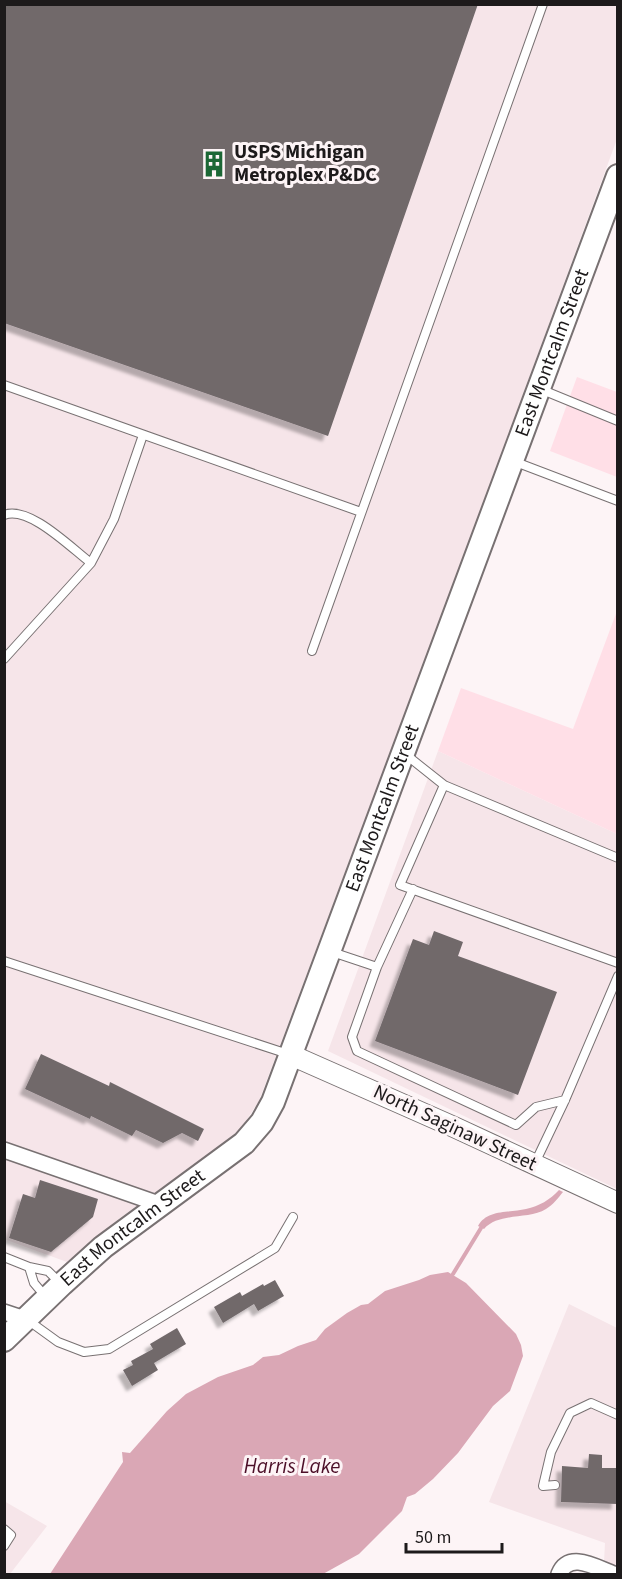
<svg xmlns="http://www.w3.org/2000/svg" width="622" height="1579" font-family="'Source Sans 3',sans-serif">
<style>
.built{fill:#f6e5e9}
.green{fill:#ffdfe7}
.water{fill:#daa7b5}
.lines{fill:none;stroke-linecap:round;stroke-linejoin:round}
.stream{stroke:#daa7b5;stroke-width:4}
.building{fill:#71696b;filter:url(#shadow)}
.service-casing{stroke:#787172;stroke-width:10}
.minor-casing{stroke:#787172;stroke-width:18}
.tertiary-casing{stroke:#787172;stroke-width:22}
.secondary-casing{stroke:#787172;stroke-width:26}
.service{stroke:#fff;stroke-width:8}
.minor{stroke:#fff;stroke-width:15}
.tertiary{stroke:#fff;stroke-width:20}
.secondary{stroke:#fff;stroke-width:22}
.labels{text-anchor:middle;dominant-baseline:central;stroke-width:6;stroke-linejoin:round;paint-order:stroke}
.poi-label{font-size:20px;font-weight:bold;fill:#1d1a1b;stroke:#fdf4f6;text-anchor:start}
.street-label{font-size:20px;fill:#1d1a1b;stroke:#fdf4f6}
.water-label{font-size:21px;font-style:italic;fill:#4c0f28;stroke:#fdf4f6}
</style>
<defs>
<filter id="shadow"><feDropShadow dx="-5.5" dy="5.5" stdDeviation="1.5" flood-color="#0004"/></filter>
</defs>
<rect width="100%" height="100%" fill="#fdf4f6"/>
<path class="built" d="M4,5H617V139L433,639L259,1101L242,1127L230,1139L120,1218L67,1262L4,1239Z
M438,751L617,834V1189L328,1051Z
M569,1304L617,1328V1567L604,1562L605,1543L489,1502Z
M4,1501L47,1526L10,1574H5Z"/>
<path class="green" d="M577,377L617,392V477L550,451Z
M617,611V834L438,751L461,688L573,729Z"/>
<path class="water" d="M559,1190L563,1192C558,1198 553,1205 546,1209C528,1220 499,1212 484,1229L478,1226C487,1209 510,1213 526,1209C539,1206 550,1200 559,1190Z
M448,1272L466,1283L516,1334L521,1345L523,1356L510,1391L493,1406L458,1453L433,1479L415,1494L407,1497L402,1511L359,1554L323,1574H50L123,1462L122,1452L130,1453L167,1411L186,1394L218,1377L253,1365L263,1357L279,1355L298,1346L316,1340L325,1329L347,1313L361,1305L368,1304L385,1291L419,1280L430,1275Z"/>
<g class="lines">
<path class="stream" d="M453,1274L481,1228"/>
</g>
<path class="building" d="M4,4H478L328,436L4,323Z
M434,931L463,942L458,956L557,992L518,1095L375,1041L413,939L429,945Z
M41,1054L109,1086L110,1082L204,1129L198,1141L182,1133L163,1143L136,1130L132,1136L91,1116L90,1119L25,1089Z
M40,1180L98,1199L93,1217L51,1252L9,1238L23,1194L35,1198Z
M275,1280L284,1296L258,1311L254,1304L223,1323L214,1307L240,1292L242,1296L263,1284L264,1286Z
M177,1328L186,1344L154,1363L158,1370L132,1386L123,1370L133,1365L131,1361L153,1349L150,1344Z
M589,1454L602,1455V1468H618L617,1504L561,1502L562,1466L588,1468Z"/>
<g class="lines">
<g class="service-casing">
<path id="service" d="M4,385L361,512
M540,389L618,421
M513,461L618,501
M4,515C29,505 71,548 91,563
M312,651L543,4
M4,659L91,563L114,519L143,435
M405,754L444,785
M618,858L444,785L400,885L618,963
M332,952L377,967L413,889
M4,961L288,1054
M377,967L352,1037L357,1051L516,1125L536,1107L565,1100
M535,1163L565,1100L618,976
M4,1257L29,1267L48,1271L60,1283
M29,1267L34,1283L45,1296
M29,1321L58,1342L84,1352L109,1349L275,1248L293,1217
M555,1485L543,1486L551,1452L570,1413L591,1403L618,1415
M4,1529L11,1535L4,1546"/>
</g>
<g class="minor-casing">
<path id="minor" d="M4,1150L159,1204
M4,1312L25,1319
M559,1574C569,1550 597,1568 614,1574"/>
</g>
<g class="tertiary-casing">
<path id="tertiary" d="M291,1055L454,1127L618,1203"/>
</g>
<g class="secondary-casing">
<g id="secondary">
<path id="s1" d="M4,1340L62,1284L103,1247L244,1143L262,1122L273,1102L618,176"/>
</g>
</g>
<use href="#service" class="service"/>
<use href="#minor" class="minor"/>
<use href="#tertiary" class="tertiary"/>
<use href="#secondary" class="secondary"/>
</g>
<defs>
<g id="building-bare" transform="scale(2.07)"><path d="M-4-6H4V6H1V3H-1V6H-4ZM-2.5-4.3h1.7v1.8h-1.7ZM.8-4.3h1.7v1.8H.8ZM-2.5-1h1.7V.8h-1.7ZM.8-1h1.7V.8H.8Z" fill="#1c6735" stroke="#fdf4f6" stroke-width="2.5" paint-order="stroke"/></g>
</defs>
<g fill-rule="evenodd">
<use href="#building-bare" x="214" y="164"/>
</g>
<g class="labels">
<g class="poi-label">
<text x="234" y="152">USPS Michigan<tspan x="234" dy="23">Metroplex P&amp;DC</tspan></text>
</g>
<g class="street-label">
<text stroke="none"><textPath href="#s1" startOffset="1161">East Montcalm Street</textPath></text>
<text stroke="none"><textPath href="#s1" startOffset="675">East Montcalm Street</textPath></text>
<text transform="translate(455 1128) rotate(25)">North Saginaw Street</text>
<text stroke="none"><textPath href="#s1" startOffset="171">East Montcalm Street</textPath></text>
</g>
<g class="water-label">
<text x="292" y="1466">Harris Lake</text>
</g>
</g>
<rect width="622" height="1579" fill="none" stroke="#1d1a1b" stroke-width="12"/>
<path d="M406 1543v9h96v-9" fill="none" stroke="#1d1a1b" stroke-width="3"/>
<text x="415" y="1543" font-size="18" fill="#1d1a1b" stroke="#fdf4f6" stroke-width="4.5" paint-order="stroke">50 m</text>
</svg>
